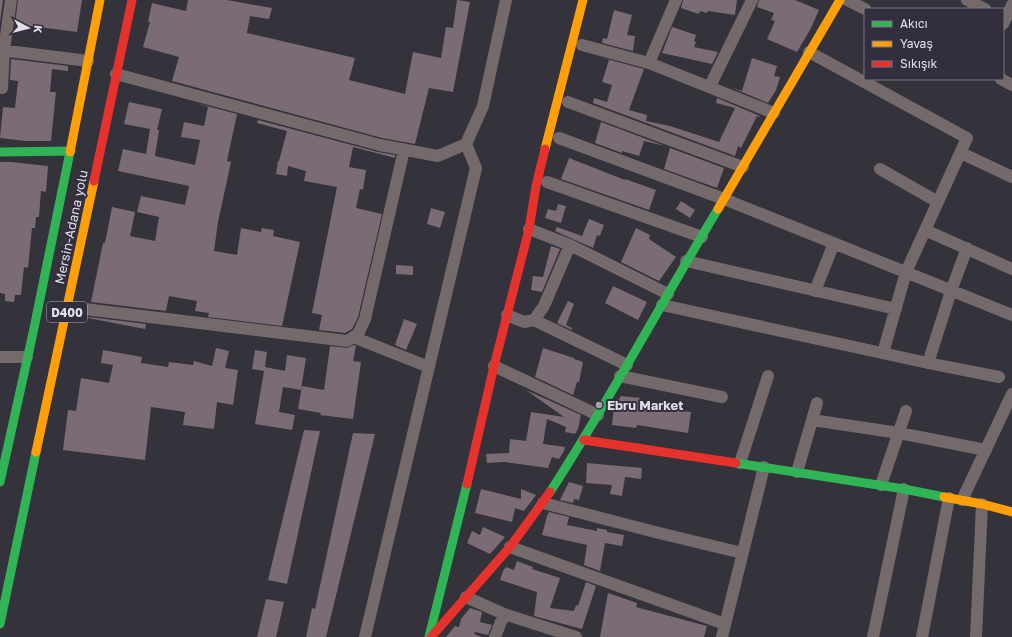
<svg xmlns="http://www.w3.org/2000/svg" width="1012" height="637" font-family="'Golos Text',sans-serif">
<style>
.building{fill:#7b6b75}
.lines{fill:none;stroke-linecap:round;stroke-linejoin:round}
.street{stroke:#746a6b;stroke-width:12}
.fast{stroke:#30b455;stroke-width:9}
.slow{stroke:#ff9f0a;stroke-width:9}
.jam{stroke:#e5322d;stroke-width:9}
.poi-dot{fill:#a5a2ab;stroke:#332e3d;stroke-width:1.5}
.labels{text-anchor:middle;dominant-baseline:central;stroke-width:4;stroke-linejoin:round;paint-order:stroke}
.shield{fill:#332e3d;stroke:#aea9b5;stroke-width:1}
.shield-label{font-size:12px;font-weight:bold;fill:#e2dee8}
.street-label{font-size:13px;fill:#e2dee8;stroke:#332e3d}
.poi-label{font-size:13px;font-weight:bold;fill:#e2dee8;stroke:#332e3d;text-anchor:start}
</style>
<rect width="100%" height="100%" fill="#34323a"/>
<path class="building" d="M0,0H3L0,22Z
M18,0H82L77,32L15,24Z
M188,0H227L272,8L269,19L250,16L247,33L355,58L349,80L405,94L413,52L441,58L446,27L453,28L457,0L470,2L453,92L429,88L415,144L382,138L172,81L179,57L143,47L150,22H148L152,3L186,11Z
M683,0H737L735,15L708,11L707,13L700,11L699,14L681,8Z
M759,0H795L819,10L810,30L797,52L767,39L775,21L771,20L774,13L757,7Z
M614,10L632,15L627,35L635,36L633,51L602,43L603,38L607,39Z
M672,27L696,35L694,41L696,42L694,47L718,52L712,64L662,53Z
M599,57L644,69L629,110L647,115L646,121L670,126L719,142L735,108L716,103L717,98L760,116L759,117L757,116L741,148L738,146L735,156L593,103L594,98L607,102L612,85L602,82L609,60Z
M752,58L777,66L774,76L780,77L776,90L768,103L730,87L742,91Z
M11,59L68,66V71L52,69L50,92H56L51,141H25L0,138L3,107L15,108L18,81L10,80Z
M129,102L162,109L157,130H159L155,156L195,165L200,140L181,137L184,122L204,126L208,107L196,103L237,114L227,161L231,162L218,222L214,251L237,255L241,228L261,232L262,228L274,230L273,236L300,242L282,326L208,317L209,313L195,311L197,301L169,296L166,311L91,302L103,243H105L112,207L135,212L130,236L155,241L159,217L137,212L141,196L185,205L189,186L118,171L123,149L146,154L150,129L124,124Z
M258,120L378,152L395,155V158L353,147L349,167L366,170L363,190L360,189L356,208L382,214L358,317L352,329L345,333L319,330L322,315L312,313L337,187L304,181L306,171L288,166L287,176L276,174L278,161H279L287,131L257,123Z
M601,122L665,146L644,141L639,156L622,151V153L595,143Z
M670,148L724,168L717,188L664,169Z
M569,158L625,180V179L656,190L649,210L561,179Z
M0,162H11L48,166L46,192L41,191L39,217H36L35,228H32L28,268L24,267L21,295H15L14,302L5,301V294L0,293Z
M681,201L695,210L690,218L676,209Z
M558,204L566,206L561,223L545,218L548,209L556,211Z
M431,208L445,212L440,228L427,224Z
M589,219L604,225L600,236L597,235L593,248L555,231L557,227L582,236Z
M636,228L650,235L649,239L676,257L659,281L621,262Z
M551,246L560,249L542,292L531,290L533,276L543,277Z
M396,265L413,266V275L396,274Z
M613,286L647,302L638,320L605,303Z
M568,301L574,304L566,325L572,328V330L557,323Z
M89,317L146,324L145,329L88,318Z
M404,319L417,324L406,350L395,345Z
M354,345L356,346L353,361L361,362L353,419L320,415L321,413L298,409L302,386L324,390L330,346L347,348Z
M216,348L229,351L225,368L238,370L233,405L217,402L214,429L183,425L185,412L151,407L145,460L63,450L68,410L76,411L81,378L109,383L113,365L101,363L103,350L142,357L141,363L168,367L169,362L193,365L194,361L212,366Z
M543,348L574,358V359L583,362L579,382H577L573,395L535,377Z
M255,350L267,352L265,367L285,371L287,355L306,358L301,390L283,387L279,412L295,415L292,430L255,424L264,371L252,369Z
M526,390L581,415L578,429L575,434L565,432L566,427L547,419L543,444L565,447L564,451L559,459L552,457L548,468L504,462L487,463L486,454L509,453L510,439L526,441L531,412L564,417Z
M621,396L640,398L639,405L691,412L688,433L637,425L636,428L612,425L614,407Z
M304,430L320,431L287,584L268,580Z
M353,433L375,434L326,637H306L312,608L315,609Z
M587,463L642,468L641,479L625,477L622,496L610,494L612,485L586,483Z
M569,482L583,486L579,500L574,499L573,503L560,500Z
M481,489L521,499V489L536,495L524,511L515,508L512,522L475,513Z
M549,512L569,517L567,525L597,531V528L607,530V532L624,535L622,546L605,543L600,571L584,565L587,545L542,535L547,516Z
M483,527L505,537L490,554L467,543L472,531L480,535Z
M517,561L533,567L532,569L560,578L550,608L574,611L576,605L578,606L586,582L596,586L582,629L534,616L537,592L500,580L503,571L506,567L514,570Z
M608,593L637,603L636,607L707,626L704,637H600Z
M266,599L284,602L276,637H257Z
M470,608L482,612L480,622L492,625L488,635L475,632L474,634L482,637H446L455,626L459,627L461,619Z"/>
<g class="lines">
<path class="street" d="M847,0L865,9
M967,0L985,9
M1003,24L1012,5
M582,45L649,63L774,113
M0,50L88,61
M809,52L967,138L906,272L883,353
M649,63L676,0
M116,74L380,145L438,156L466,144L483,106L506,0
M1001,79L1012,85
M710,86L752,0
M2,88L4,50L11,0
M568,102L743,167
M559,138L724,199L1012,315
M961,153L1012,177
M880,169L938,202
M547,182L702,237
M529,229L570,245L668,294
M925,230L1012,269
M686,261L896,309
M815,291L834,243
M662,305L928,363L999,377
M68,307L347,341L358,334L365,319L404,150
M507,315L524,322L534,320L627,365
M534,320L544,306L570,245
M353,337L429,367
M0,357H27
M928,363L951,291L967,248
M494,366L598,415
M620,376L722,397
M812,420L899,433L986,450
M740,463L768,376
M797,472L817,403
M881,485L906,411
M962,500L1012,394
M543,503L655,532L742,553
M510,547L725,624
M466,597L504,614L576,637
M365,637L476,168L466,144
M495,637L504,614
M722,637L764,467
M873,637L904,489
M922,637L949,498
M976,637L982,504"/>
<path class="fast" d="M0,152L71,151
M736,463L904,489L944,497
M0,482L33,333L70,152
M550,492C610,400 661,303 718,209
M0,624L36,452
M429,637L467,484"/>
<path class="slow" d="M545,149L583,0
M70,152L100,0
M718,209L840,0
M36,452L94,181
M944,497L982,504L1012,512"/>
<path class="jam" d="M94,181L132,0
M584,440L736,463
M467,484L494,366L529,229L536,186L545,149
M431,637L510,547L550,492"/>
</g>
<circle class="poi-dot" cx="599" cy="405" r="4"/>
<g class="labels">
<rect class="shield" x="47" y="302" width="40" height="20" rx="3"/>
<g class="shield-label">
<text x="67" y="312">D400</text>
</g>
<g class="street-label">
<text transform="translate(71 227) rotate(-78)">Mersin-Adana yolu</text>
</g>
<g class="poi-label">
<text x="607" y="405">Ebru Market</text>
</g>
</g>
<rect x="864" y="8" width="140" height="72" fill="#332e3d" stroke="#797481"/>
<rect x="872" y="21" width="20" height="6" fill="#30b455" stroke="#797481"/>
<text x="900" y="28" font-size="12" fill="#e2dee8">Akıcı</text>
<rect x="872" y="41" width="20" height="6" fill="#ff9f0a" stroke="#797481"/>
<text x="900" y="48" font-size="12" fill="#e2dee8">Yavaş</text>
<rect x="872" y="61" width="20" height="6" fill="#e5322d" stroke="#797481"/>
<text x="900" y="68" font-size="12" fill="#e2dee8">Sıkışık</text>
<g transform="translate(28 28) rotate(97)" stroke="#332e3d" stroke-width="3" paint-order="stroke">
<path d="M0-3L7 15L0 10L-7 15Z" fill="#e2dee8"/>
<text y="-6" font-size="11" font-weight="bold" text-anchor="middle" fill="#e2dee8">K</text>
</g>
</svg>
